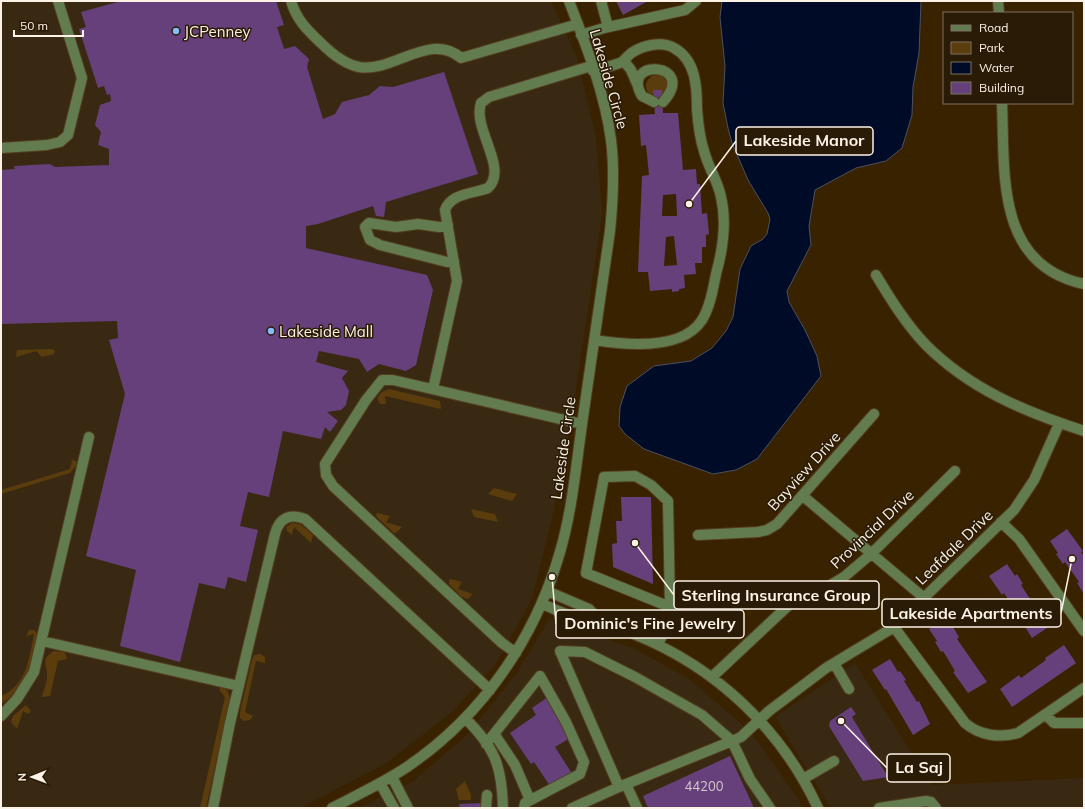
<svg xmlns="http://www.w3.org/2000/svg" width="1085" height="809" font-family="Mulish,sans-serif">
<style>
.built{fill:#3a2912}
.green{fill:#5a3c0d}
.water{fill:#000c27;stroke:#4c5160}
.building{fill:#66407a;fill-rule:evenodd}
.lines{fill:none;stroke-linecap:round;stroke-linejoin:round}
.minor-casing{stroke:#543f20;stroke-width:12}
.minor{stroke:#627c50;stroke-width:10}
.poi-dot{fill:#85bbfb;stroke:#291b06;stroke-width:1.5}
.labels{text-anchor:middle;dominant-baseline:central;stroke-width:3;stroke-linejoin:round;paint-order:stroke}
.number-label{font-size:13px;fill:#d7c6cb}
.poi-label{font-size:15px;fill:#fdf2e6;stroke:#291b06;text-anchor:start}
.street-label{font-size:15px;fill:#fdf2e6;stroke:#291b06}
.leader{fill:none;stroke:#fdf2e6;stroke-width:1.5}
.callout-dot{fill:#fdf2e6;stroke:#291b06;stroke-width:1.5}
.callout{fill:#291b06;stroke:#fdf2e6;stroke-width:1.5}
.callout-label{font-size:16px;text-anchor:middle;font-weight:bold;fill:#fdf2e6}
</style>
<rect width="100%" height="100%" fill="#392200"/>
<path class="built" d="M1,1H551L577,58L596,137L602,215L572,414L553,514L532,599L495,665L452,712L385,764L300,808H1Z
M549,619L635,649L689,679L740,723L756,739L799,800L801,808H359L412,782L466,736L517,673Z
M855,663L932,785L1084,778V808H831L775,717Z"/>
<path class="green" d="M646 86a11 11 0 1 1 22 0a11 11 0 1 1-22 0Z
M53,349L55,351L54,354L42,357L36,351L16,357L17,350Z
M389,389L440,401L441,409L385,396L386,404H380L377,398L382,392Z
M72,460L76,461L77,465L70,473L1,494V490L70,469Z
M494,488L517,494L512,501L488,494Z
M471,509L495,514L498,522L474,517Z
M378,513L390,516L386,522L402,527L396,533H394L377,517L376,514Z
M292,523L300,524L313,535L311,543L294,527L292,535L287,531L286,527Z
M451,579L462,582L458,589L473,594L468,599L462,597L449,584V580Z
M29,630H34L38,634C36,660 24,691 1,704V696C27,685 29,658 34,634L26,636Z
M54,651L65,652L67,659L58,661L50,696L42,697C43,691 47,684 47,677C48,665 39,660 54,651Z
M260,654L265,657V663L256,661L245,712L253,716L250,720L244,721L240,718V712L252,660L254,655Z
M221,687L227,690L230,698L206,808H200L225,697L219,690Z
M26,705L31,711L28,714L23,711L17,729L11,722L13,716Z
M465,781L471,795V800H459L456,789Z"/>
<path class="water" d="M722,1H921L919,53L913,87L912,115L902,148L886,161L856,168L815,190L809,226L811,245L787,291L789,302L805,330L817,356L821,376L757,459L736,470L713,474L644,449L625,434L619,426L620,407L627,386L654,366L691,361L712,348L726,331L733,317L740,269L751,246L763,239L767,234L770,219L768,213L748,180L732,143L728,128L723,103L725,66L720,17Z"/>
<path class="building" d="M121,1H276L284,25L277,27L284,49L295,46L309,59L307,67L323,119L335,114L342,102L369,95L380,86L393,87L444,72L478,174L386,202L384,217L376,216L373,206L318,224L306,226V248L427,275L433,290L416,365L406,371L379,364L367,372L359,359L319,351L316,362L348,371L342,378L349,391L346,405L341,410L327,412L338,421L330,432L325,427L321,439L283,431L269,497L248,492L240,526L258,530L246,582L228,577L225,589L199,583L180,662L120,646L136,570L86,556L125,394L109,340L118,338L117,321L1,324V170L15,169L14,166L50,164L55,167L109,165V149L98,145L101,132L95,125L100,105L111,101L110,94L107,95L104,86L98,88L79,29L86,27L81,12Z
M616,1H648L623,15Z
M653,90H662L663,113H678L683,170L696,169L697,184H700L702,214L707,213L709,234L706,235V247H702V263H695L696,274L684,275L685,288L679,289V291L672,292V289L650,291L648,272H638L642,176L649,175L646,145L641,146L639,115L655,114ZM676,194L677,216H662L663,195ZM674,236L677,265L664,266L666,237Z
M621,497H651L653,584L613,567L612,544L617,543L616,521H622Z
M1067,529L1083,551L1081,552L1084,556V594L1077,583L1079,582L1065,562L1063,564L1056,554L1058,553L1050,541Z
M1007,564L1015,576L1017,574L1023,584L1021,585L1034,605L1037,603L1050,626L1032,638L1004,593L1002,595L989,576Z
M947,617L959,637L957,639L987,682L968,693L953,672L955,671L943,651L941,652L935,642L937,641L929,629Z
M1064,645L1076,663L1012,707L1000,689L1019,675L1021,678L1046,660L1045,658Z
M890,659L898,672L900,671L906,680L904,681L917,702L919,701L930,724L913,735L886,689L885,690L872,670Z
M548,697L563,721L560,723L570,738L555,747L571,772L550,786L534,762L531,764L510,733L536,715L532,708Z
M851,707L856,714L852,717L888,777L863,781L829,726L830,721Z
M730,756L754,808H648L643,796Z
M483,803V808H460L459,804Z"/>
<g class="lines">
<g class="minor-casing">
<path id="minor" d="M291,1C296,19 307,30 321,43C331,53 344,64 359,67C393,73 430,31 461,58L578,24
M601,1L608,27
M998,1L999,13
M581,35L604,28L685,10L696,1
M624,61L631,70L638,86
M593,71C602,68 613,66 622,62C626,59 629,54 633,52C644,45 662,41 674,48C696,60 697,87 697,109C698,123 700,139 704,151C708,167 718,181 721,197C727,223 723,249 716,274C713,289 710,307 702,320C682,351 625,345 594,340
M654,102L642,96C619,57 699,62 663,102
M1002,103C1005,173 995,265 1084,284
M1,148L47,145L60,142L68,135L82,78L58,1
M448,225L439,227L418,224L396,227L369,223L365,227L370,240L380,245L447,262L454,261
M876,275C891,300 906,324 926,345C970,389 1025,412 1084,431
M433,389L457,281L445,210C451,193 473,194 488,188C509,168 472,129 481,103L489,97L591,66
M803,496L923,597
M1001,522L1019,539L1084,631
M698,535L758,532L767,530L777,524L874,414
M547,591L589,609L597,618
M542,604C555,609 571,618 585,619C589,620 593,618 597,618C610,621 624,630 636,635C717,668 781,729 818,808
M894,627L965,723C980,736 1000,738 1018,733L1084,688
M42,641L239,686
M658,644L672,616L670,607L586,573L604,477L635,476L651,485L668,501L670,607
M560,651L585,652L635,677L702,715L732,741L619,787Z
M516,653L502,643L333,486L326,475L325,464L366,400L382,380H393L582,424
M834,663L849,689
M712,677L791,603L813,590L829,586L844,577L871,554L955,471
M1046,715L1054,723H1084
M1,716L17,699L34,672L89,437
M465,718C495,748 502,766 503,808
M495,735L515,765L530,800
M486,744L540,676L566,722L584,762L580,774L525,803L524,808
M392,777L408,808
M803,779L834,761
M380,783L394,808
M626,784L637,808
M213,808L230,723L275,534C279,518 290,513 305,519L490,690
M332,808C357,795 383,783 407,767C482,716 535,639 560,552C572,511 576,467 582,424C591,360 601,296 610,231C613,201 615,171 611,140C605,94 586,45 569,1
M486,808L487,795
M572,808L619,787
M770,808L750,779L732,741L741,737L769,711L826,668L894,627L1014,510L1034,480L1059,424
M879,808L926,801L931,802L936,808"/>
</g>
<use href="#minor" class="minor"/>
</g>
<g class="poi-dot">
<circle cx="176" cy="31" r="4"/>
<circle cx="271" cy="331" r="4"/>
</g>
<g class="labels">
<g class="number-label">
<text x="704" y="786">44200</text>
</g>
<g class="poi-label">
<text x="184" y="31">JCPenney</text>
<text x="279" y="331">Lakeside Mall</text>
</g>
<g class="street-label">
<text transform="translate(609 79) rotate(74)">Lakeside Circle</text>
<text transform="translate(563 448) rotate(-82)">Lakeside Circle</text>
<text transform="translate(804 471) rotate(-48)">Bayview Drive</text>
<text transform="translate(872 529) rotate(-43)">Provincial Drive</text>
<text transform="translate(954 547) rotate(-44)">Leafdale Drive</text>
</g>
</g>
<path class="leader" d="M689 204L736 141M635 543L674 595M1072 559L1061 613M552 577L556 624M841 721L887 768"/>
<g class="callout-dot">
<circle cx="689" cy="204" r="4"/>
<circle cx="635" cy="543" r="4"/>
<circle cx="1072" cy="559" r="4"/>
<circle cx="552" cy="577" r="4"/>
<circle cx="841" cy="721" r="4"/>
</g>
<g class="callout">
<rect x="736" y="127" width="137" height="28" rx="4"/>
<rect x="674" y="581" width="205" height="28" rx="4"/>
<rect x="882" y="599" width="179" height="28" rx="4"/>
<rect x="556" y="610" width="188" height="28" rx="4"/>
<rect x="887" y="754" width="63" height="28" rx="4"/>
</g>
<g class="callout-label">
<text x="804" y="146">Lakeside Manor</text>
<text x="776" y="601">Sterling Insurance Group</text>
<text x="971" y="619">Lakeside Apartments</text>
<text x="650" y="629">Dominic's Fine Jewelry</text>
<text x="919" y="773">La Saj</text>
</g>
<rect width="1085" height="809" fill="none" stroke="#fdf2e6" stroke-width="4"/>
<rect x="943" y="12" width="130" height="92" fill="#291b06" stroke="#7e7160"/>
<rect x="951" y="25" width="20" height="6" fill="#627c50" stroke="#7e7160"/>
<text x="979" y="32" font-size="12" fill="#fdf2e6">Road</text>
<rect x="951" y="42" width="20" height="12" fill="#5a3c0d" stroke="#7e7160"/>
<text x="979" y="52" font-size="12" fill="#fdf2e6">Park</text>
<rect x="951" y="62" width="20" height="12" fill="#000c27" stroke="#7e7160"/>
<text x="979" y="72" font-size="12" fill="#fdf2e6">Water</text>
<rect x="951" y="82" width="20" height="12" fill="#66407a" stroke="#7e7160"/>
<text x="979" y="92" font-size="12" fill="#fdf2e6">Building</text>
<g transform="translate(32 777) rotate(269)" stroke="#291b06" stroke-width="3" paint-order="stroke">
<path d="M0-3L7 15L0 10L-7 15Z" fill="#fdf2e6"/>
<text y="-6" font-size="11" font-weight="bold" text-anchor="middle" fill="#fdf2e6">N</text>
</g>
<path d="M14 30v6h69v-6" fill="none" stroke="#fdf2e6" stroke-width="2"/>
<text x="20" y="30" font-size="12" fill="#fdf2e6" stroke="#291b06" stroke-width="3" paint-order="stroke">50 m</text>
</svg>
